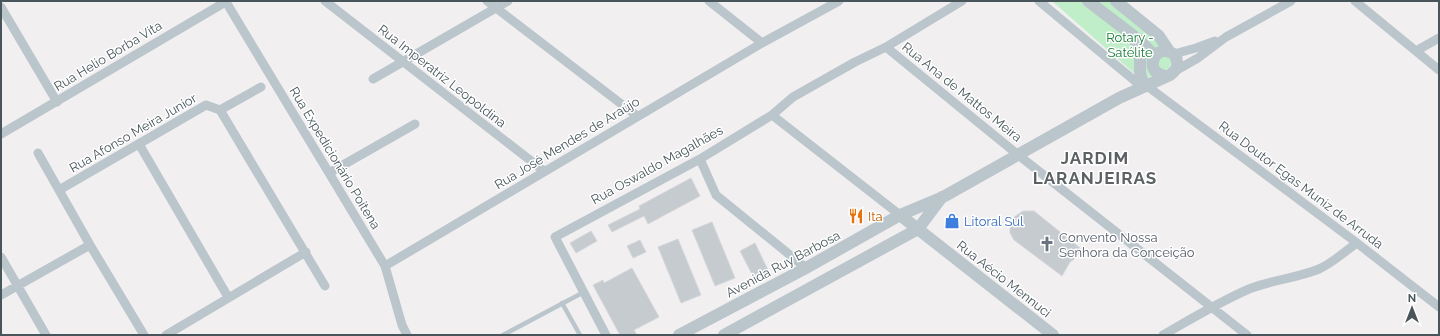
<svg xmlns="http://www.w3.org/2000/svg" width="1440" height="336" font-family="Raleway,sans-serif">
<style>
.green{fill:#bfeec9}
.building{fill:#c6cbcf;stroke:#d4d7db}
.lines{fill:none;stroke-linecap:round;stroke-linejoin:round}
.service{stroke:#bbc6cc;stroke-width:4.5}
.minor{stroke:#bbc6cc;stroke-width:9}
.tertiary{stroke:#bbc6cc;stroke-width:12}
.labels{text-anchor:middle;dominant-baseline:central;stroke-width:3;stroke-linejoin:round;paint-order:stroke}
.park-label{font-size:13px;fill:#1a7c3a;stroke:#fff}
.street-label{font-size:13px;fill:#48565c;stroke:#fff}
.food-label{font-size:13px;fill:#c56008;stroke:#fff;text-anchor:start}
.shop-label{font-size:13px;fill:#366cbe;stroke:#fff;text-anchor:start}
.worship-label{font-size:13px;fill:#5b616d;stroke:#fff;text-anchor:start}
.district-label{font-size:17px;font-weight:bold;letter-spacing:1px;fill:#5c6164;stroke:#fff}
</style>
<rect width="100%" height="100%" fill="#f2eff0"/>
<path class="green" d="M1052,1H1111L1155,39L1172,60L1169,68L1150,77L1135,74Z"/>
<path class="building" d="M691,178L700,196L648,224L644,216L612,232L608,225L640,209L639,206Z
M1023,211H1034L1080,248V253L1073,260L1070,262L1062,276L1014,240L1010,233V224L1014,217Z
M712,222L735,278L715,286L692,230Z
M591,231L597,241L576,253L570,243Z
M678,239L701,295L681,303L658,247Z
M640,240L646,252L633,258L627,246Z
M755,243L768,270L754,278L740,251Z
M632,268L659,317L634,330L637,335H620L593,285L603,280L604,283Z"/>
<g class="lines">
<path class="service" d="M562,303L580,335
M503,335L584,292"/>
<path class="minor" d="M325,1L544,171
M487,1L637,116
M709,1L762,43
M1039,1L1135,81
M1355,1L1439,70
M226,2L385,266L402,325L407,335
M1,7L57,102
M886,47L1017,154L1247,335
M1416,51L1439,38
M1174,54L1196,48L1215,41
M1175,71L1198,58L1226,37L1291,1
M373,79L508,1
M1147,86L1357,243L1439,307
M220,110L325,286
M772,115L900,215
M1,134L227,1
M139,144L228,297
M38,153L90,245L144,335
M700,159L716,195L806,268
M329,173L415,124
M59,190L206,105L220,110L261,87
M1,257L46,335
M385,266L762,43L839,1
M1,295L90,245
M166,335L306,252
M606,335L555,237L700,159L772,115L793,97L855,62L886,47L962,1
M1163,335C1191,319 1219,302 1249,289C1272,280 1297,278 1319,269C1333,263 1345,251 1357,243"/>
<path class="tertiary" d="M1088,1L1139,40L1155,56
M1116,1L1159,36L1169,51
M1133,37C1137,44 1140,51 1140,59C1141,72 1137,75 1147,86
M900,215L1053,335
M679,335L806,268L900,215L943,197L1119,98L1170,75C1175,71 1178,68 1177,62C1177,58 1175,54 1170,52C1154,45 1143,72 1165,76
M724,335L918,229L942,197"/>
</g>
<defs>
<g id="restaurant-bare" transform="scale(1.2)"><path d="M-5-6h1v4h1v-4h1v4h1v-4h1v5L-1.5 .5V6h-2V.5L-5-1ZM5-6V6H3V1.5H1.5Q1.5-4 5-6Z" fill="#e8710a" stroke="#fff" stroke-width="2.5" paint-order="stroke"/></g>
<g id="shop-bare" transform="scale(1.2)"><path d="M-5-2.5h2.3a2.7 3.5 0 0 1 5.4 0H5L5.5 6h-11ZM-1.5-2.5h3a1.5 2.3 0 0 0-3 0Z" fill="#3f7fe0" stroke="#fff" stroke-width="2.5" paint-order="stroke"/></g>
<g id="church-bare" transform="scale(1.2)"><path d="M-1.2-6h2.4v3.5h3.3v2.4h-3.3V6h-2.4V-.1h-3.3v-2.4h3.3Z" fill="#6b7280" stroke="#fff" stroke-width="2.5" paint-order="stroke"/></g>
</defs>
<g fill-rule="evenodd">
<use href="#restaurant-bare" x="856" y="216"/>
<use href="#shop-bare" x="952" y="221"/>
<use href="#church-bare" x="1047" y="244"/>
</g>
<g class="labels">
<g class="park-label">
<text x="1130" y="37">Rotary -<tspan x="1130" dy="15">Satélite</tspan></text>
</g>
<g class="street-label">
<text transform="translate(108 56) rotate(-31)">Rua Helio Borba Vita</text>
<text transform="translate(442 76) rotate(38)">Rua Imperatriz Leopoldina</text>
<text transform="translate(962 92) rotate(39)">Rua Ana de Mattos Meira</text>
<text transform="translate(133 133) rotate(-30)">Rua Afonso Meira Junior</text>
<text transform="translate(567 143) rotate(-31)">Rua José Mendes de Araújo</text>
<text transform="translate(335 158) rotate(59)">Rua Expedicionário Poitena</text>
<text transform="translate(657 165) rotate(-29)">Rua Oswaldo Magalhães</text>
<text transform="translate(1301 185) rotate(37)">Rua Doutor Egas Muniz de Arruda</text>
<text transform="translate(783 264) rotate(-28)">Avenida Ruy Barbosa</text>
<text transform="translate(1004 279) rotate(38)">Rua Aécio Mennuci</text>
</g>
<g class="food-label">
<text x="868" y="216">Ita</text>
</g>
<g class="shop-label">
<text x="964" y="221">Litoral Sul</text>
</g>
<g class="worship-label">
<text x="1059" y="237">Convento Nossa<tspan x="1059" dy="15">Senhora da Conceição</tspan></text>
</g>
<g class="district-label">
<text x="1095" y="158">JARDIM<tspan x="1095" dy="20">LARANJEIRAS</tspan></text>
</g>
</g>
<rect width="1440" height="336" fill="none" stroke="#48565c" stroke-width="4"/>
<g transform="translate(1412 308)" stroke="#ffffff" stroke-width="3" paint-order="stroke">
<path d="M0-3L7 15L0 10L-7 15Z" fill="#48565c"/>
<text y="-6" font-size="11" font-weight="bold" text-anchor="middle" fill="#48565c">N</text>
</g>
</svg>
